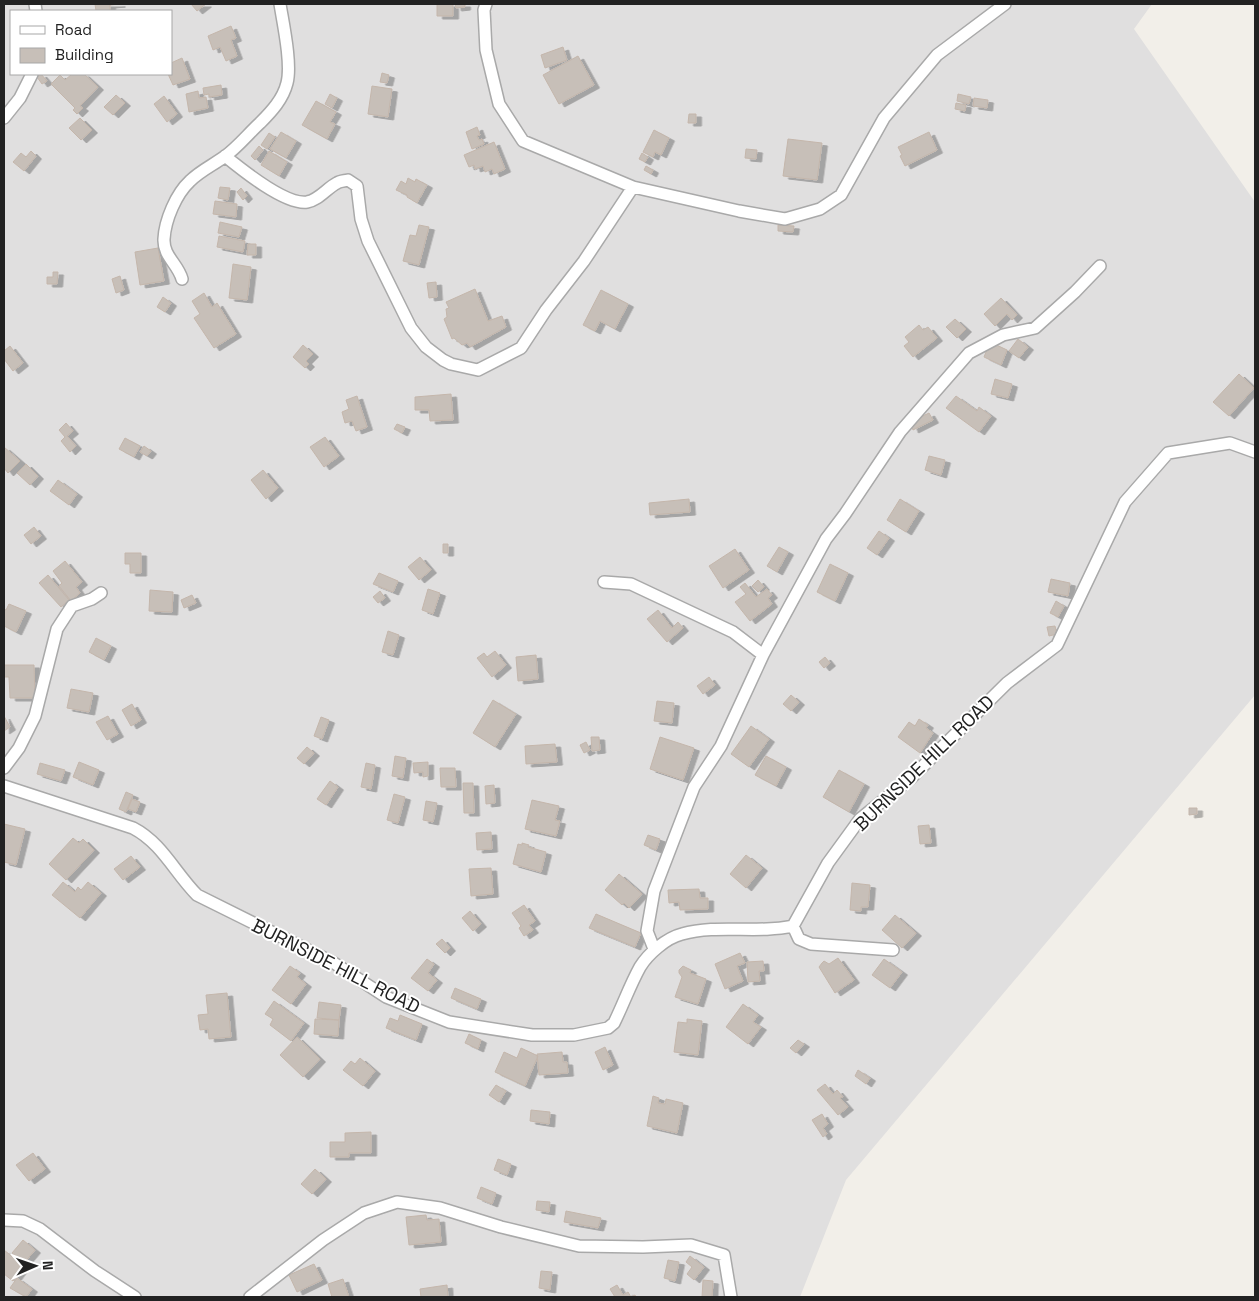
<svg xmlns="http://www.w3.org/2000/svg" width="1259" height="1301" font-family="'Space Grotesk',sans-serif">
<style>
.residential{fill:#e0dfdf;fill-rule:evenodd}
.building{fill:#c7bfb8;stroke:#c4b6ab;filter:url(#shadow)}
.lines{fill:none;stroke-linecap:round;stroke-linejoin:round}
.minor-casing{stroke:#a9a9a9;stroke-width:14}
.minor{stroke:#fff;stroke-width:11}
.labels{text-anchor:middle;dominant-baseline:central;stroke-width:4;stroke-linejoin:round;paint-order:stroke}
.street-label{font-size:19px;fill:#222;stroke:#fff}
</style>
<defs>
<filter id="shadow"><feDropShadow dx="5.5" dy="3" stdDeviation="0" flood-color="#0004"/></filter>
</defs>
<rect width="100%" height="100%" fill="#f2efe9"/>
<path class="residential" d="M4,4H1152L1134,29L1255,202V695L846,1180L800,1297H4ZM11,11H171V74H11Z"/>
<path class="building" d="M95,4H120L110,5V11H96Z
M191,4H206L197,11Z
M437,4H453V16H437Z
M455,4H465V7L456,8Z
M231,26L236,38L231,40L237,56L226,61L220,47L213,50L208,36Z
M563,47L567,60L545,68L541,55Z
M578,56L594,85L559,104L543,75Z
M182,58L190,79L173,85L168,74H171V63Z
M382,73L389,75L387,83L380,82Z
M41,74L47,81L42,84L37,77Z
M72,74H84L98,87L80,106L83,108L77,114L73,110L75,108L51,84L60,75L65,80Z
M221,85L222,95L209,97V94L204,95L203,88Z
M372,86L392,89L388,117L368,114Z
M198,91L199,98L206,97L208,108L189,112L186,94Z
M330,94L337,98L332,108L325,104Z
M958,94L971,97L969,104L957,101Z
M116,95L125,103L113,115L104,107Z
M164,96L177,114L167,122L154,104Z
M974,98L988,100L987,108L973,106Z
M316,101L336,112L330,122L335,124L327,139L302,125Z
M956,103L966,105L965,111L955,109Z
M689,114H696V123H688Z
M80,118L92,130L81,140L69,128Z
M477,127L480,135L477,136L479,140L482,139L484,144L472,149L466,132Z
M654,130L669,138L661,155L655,152L653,157L643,152Z
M281,132L296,141L286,158L270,149Z
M929,132L937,150L905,166L900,156L902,155L898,147Z
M269,133L275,137L267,149L261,145Z
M788,139L822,143L817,180L783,176Z
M494,142L505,169L494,174L492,169L485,172L483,166L475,169L474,165L469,167L464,155Z
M259,146L263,150L255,160L251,156Z
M746,149L757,150L756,159L745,158Z
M31,151L36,156L24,171L13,162L21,153L26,157Z
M269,151L287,162L279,176L261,165Z
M642,153L648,157L645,162L639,159Z
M646,166L653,170L651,174L644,170Z
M408,178L415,182L416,179L427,185L417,203L407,197V195L396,190L401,181L406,184Z
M220,187L230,188L228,200L218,198Z
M241,188L247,196L243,200L237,192Z
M215,201L237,204L236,217L213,214Z
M220,222L242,227L239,237L218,233Z
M419,225L429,227L419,265L403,261L410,235L416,236Z
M778,225L794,226L793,232L778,231Z
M219,236L245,241L243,252L217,247Z
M248,244H256V255H247Z
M158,248L164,281L140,285L135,252Z
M233,264L251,267L247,300L229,298Z
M53,272H58L57,284H47V277H53Z
M120,276L124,290L116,293L112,279Z
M436,282L437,297L429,298L427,283Z
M475,289L488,321L502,316L506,327L470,347L467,343L462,345L454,338L452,339L444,319L447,317L446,309L449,308L446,302Z
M601,290L628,304L615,329L600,321L595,331L583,325Z
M204,293L212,307L217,303L236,334L214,348L194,318L200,314L192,301Z
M163,297L171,303L165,312L157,307Z
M1001,298L1017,315L1012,320L1007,314L995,326L984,314Z
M955,319L966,329L957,338L946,327Z
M919,325L923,330L928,327L937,338L913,357L904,346L909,342L905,337Z
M1018,339L1028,347L1019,358L1009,351Z
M990,342L1007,350L1001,365L984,357Z
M303,345L313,354L306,361L309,364L305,368L293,357Z
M10,346L23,363L13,371L4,359V351Z
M1239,374L1254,388L1229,416L1213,402Z
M995,379L1012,384L1008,398L991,394Z
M451,394L453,420L430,421L429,410H415V397Z
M357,396L367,427L356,431L352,421L345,423L342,412L349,409L346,400Z
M956,396L977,411L979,407L991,416L979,432L946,408Z
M929,413L933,420L913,430L910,422Z
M66,423L73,431L67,436L76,446L70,452L61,441L65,437L59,430Z
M397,424L405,427L402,433L394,429Z
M325,437L339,456L324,467L310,447Z
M125,438L140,446L134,457L119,449Z
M144,446L151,451L147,456L140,452Z
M4,447L20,461L8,473L4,468Z
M929,456L945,460L941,475L925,470Z
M26,464L38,476L30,485L17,473Z
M263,470L278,488L266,499L251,480Z
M58,480L77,494L69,505L50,491Z
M689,499L690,512L650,515L649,503Z
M900,499L919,511L906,532L887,520Z
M34,527L41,536L31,544L24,535Z
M879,531L889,538L877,555L867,548Z
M443,544H448V553H443Z
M779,547L788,552L777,572L767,566Z
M735,549L749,570L723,588L709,566Z
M125,553H141V573H130V564H125Z
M420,557L431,570L419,580L408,567Z
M65,561L82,582L76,587L80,593L71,601L59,586L62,583L53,571Z
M830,564L848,573L835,601L817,592Z
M379,573L398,581L393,592L373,584Z
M48,575L69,600L61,607L39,583Z
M1051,579L1070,583L1068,596L1048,592Z
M758,580L764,587L758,592L752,586Z
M745,583L756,597L767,589L772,595L768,598L772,604L750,621L735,602L746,594L740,587Z
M428,589L440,593L433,614L422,610Z
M150,590L173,592L172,612L149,611Z
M380,591L385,598L378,603L373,597Z
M192,595L196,603L184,608L181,600Z
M1056,601L1064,606L1058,617L1050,613Z
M9,604L26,611L16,632L4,626V609L6,610Z
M658,610L672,628L678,622L683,628L667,642L647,619Z
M1055,626L1057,634L1049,636L1047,627Z
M388,631L399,635L393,655L382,652Z
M96,638L111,646L104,660L89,652Z
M495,651L506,665L492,677L477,658L484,653L487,657Z
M536,655L538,679L518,681L516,657Z
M825,657L830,663L824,668L819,662Z
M4,665H34L35,698H10L9,677H4Z
M709,677L715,685L703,694L697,686Z
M71,689L93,693L89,712L67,708Z
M791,695L799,702L791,711L783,704Z
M493,700L516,714L495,747L473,733Z
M657,701L674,703L672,723L654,721Z
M132,704L141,720L131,726L122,710Z
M4,716L10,727L4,731Z
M108,716L118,734L107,740L96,722Z
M321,717L329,720L322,739L314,736Z
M919,719L928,725L926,728L933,733L920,753L898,737L909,722L915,726Z
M751,726L769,739L749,767L731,754Z
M591,737H599L600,750L592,751Z
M660,737L694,748L683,780L650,769Z
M586,742L590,750L584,753L580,745Z
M555,744L557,762L526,764L525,746Z
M307,747L314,753L304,764L297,758Z
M395,756L406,758L403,778L392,776Z
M766,756L786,767L776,786L755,775Z
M79,762L99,770L93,785L73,777Z
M428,762V776L423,777V772L414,773L413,763Z
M40,763L65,770L61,781L37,774Z
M366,763L375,765L371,789L361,787Z
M440,768H455L456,787H441Z
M839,770L864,784L849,812L823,797Z
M330,781L338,787L326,805L317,799Z
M463,783H473L474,813H464Z
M494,785L495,803L486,804L485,786Z
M126,792L133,795L126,812L119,809Z
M394,794L405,797L398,823L387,820Z
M132,799L140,802L136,812L128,809Z
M532,800L559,806L555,820L560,821L556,836L525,829Z
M426,801L437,803L433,822L423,820Z
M1189,808H1197V814L1189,815Z
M4,824L25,829L16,865L4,862Z
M929,825L931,843L920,844L918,826Z
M491,832L492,849L477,850L476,833Z
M648,835L660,839L656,850L644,845Z
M73,838L79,843L83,839L94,850L66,880L49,864Z
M522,843L529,845L528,847L546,852L541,872L513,864L518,844L522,845Z
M746,855L762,868L746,888L730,874Z
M131,856L140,867L123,880L114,869Z
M491,868L493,894L471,896L469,869Z
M619,874L642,894L629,908L624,903L622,905L605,890Z
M63,882L75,892L78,887L81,890L88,882L101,893L80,918L52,895Z
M852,883L870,885L868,907H861V911L850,910Z
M699,889L700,898H708V909L680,910L679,902L669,903L668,890Z
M524,905L535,921L529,925L533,930L524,936L519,928L521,926L512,913Z
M470,911L481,924L473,931L462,918Z
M596,914L641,933L635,947L589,928Z
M895,915L916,933L902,948L882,930Z
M442,939L450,948L445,953L436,944Z
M740,953L745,963L737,966L743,981L725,989L715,964Z
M838,958L854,980L835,993L819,967L822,963L824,961L829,964Z
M427,959L434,964L428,973L437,980L428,991L411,978Z
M884,959L902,972L890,988L872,975Z
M763,961L764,971H759L760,981L748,982L747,962Z
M290,966L300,973L297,977L306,984L291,1004L272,990Z
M683,966L691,970L690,973L706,979L698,1004L675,997L682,977L679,973V970Z
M455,988L481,999L477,1009L451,998Z
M227,993L231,1037L209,1039L208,1029L200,1030L198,1015L208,1014L206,995Z
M274,1001L304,1023L291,1041L270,1025L273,1019L265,1014Z
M319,1002L341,1005L339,1020L317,1018Z
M743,1004L758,1015L753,1022L761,1027L748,1044L726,1027Z
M400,1015L422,1024L416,1040L386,1028L390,1018L398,1021Z
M315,1019L339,1020L338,1036L314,1034Z
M687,1019L702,1021L698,1055L674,1052L678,1022L687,1023Z
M469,1034L481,1040L478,1049L465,1043Z
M297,1037L320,1059L303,1077L280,1055Z
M798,1040L804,1044L796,1053L790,1048Z
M605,1047L613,1065L603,1070L595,1052Z
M521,1048L538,1056L525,1086L495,1072L504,1052L517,1058Z
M562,1052L563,1062H567L568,1073L539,1075L537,1054Z
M360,1058L375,1071L363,1086L343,1070L351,1061L355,1064Z
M858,1070L870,1078L866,1084L855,1076Z
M825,1084L833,1094L837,1090L843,1097L840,1098L848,1107L838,1115L817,1090Z
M496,1085L506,1091L499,1102L489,1095Z
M653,1096L659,1098L658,1103L665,1104L666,1099L683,1103L677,1133L647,1126Z
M531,1110L550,1112L549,1124L530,1121Z
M822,1114L828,1124L823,1128L827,1134L823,1137L812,1120Z
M371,1132V1153H349V1157H330V1142H345V1133Z
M33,1153L45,1169L29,1181L16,1165Z
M498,1159L511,1164L507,1175L494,1170Z
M315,1169L326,1179L312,1194L301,1184Z
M481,1187L496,1193L492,1204L477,1198Z
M537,1201L550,1202L549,1212L536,1210Z
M566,1211L601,1218L598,1228L564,1222Z
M426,1215L427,1220L439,1219L441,1242L409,1245L406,1217Z
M23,1240L35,1250L24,1263L12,1253Z
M4,1250L24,1266L13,1281L4,1274Z
M690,1256L704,1267L694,1280L687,1274L692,1267L686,1262Z
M668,1260L679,1262L675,1281L664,1278Z
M314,1264L322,1280L297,1292L289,1275Z
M541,1271L552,1272L550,1290L539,1288Z
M17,1278L32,1289L26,1297L10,1288Z
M343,1279L349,1297H332L328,1284Z
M703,1280L713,1281L712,1297H702Z
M447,1285L448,1297H421L420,1289Z
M617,1285L623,1295L628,1292L631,1297L635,1295L636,1297H615L610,1289Z"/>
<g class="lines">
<g class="minor-casing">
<path id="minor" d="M35,4L36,11
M486,4L484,10L486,50L499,104L523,141L633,187L739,211L785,219L820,209L841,195L884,118L937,55L1005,4
M4,118L20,98L32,74
M225,156C241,169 285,205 307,202C319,200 327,188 337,183C340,181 344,181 348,180L357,186L361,219L368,241L411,328L426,347L443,360L451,364L478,370L521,348L546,310L584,261L633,187
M182,279C178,264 163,256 164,239C165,220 176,194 190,181C200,171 213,165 224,157C237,148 248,134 260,123C272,111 283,99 287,83C292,64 283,23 280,4
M604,582L631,584L733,632L763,655
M4,768L19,748L35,716L57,629L72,606L92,599L101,593
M4,786L133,828C162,843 175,873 197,895L334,963L386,997L449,1022L532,1035H574L608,1028L614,1023C623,1005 630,985 640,967C648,954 666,938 682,934C718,924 757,934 793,926L828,863L860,819L911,778L1007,683L1057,645L1125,502L1168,453L1230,443L1255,452
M793,926L799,939L811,944L893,950
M654,949L647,931L654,891L694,787L721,746L763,655L826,539L845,514L900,432L969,353L1003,335L1035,328L1075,292L1100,266
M4,1220L23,1221L40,1229L95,1271L135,1297
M250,1297L323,1240L364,1213L397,1202L440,1208L501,1227L579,1246L643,1247L691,1245L724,1255L731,1297"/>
</g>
<use href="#minor" class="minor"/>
</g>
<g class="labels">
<g class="street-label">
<text transform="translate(924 763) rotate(-44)">BURNSIDE HILL ROAD</text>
<text transform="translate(336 966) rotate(27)">BURNSIDE HILL ROAD</text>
</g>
</g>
<rect width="1259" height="1301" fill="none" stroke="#222222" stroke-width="10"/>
<rect x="10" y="10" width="162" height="65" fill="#ffffff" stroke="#a7a7a7"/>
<rect x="20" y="26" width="25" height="8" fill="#ffffff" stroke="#a7a7a7"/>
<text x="55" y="35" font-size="15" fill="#222222">Road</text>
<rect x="20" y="48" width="25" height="15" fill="#c7bfb8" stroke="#a7a7a7"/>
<text x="55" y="60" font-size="15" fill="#222222">Building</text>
<g transform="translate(35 1266) rotate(88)" stroke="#ffffff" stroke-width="4" paint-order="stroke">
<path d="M0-4L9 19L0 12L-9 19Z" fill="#222222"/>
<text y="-8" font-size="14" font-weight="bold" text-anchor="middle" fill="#222222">N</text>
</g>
</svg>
